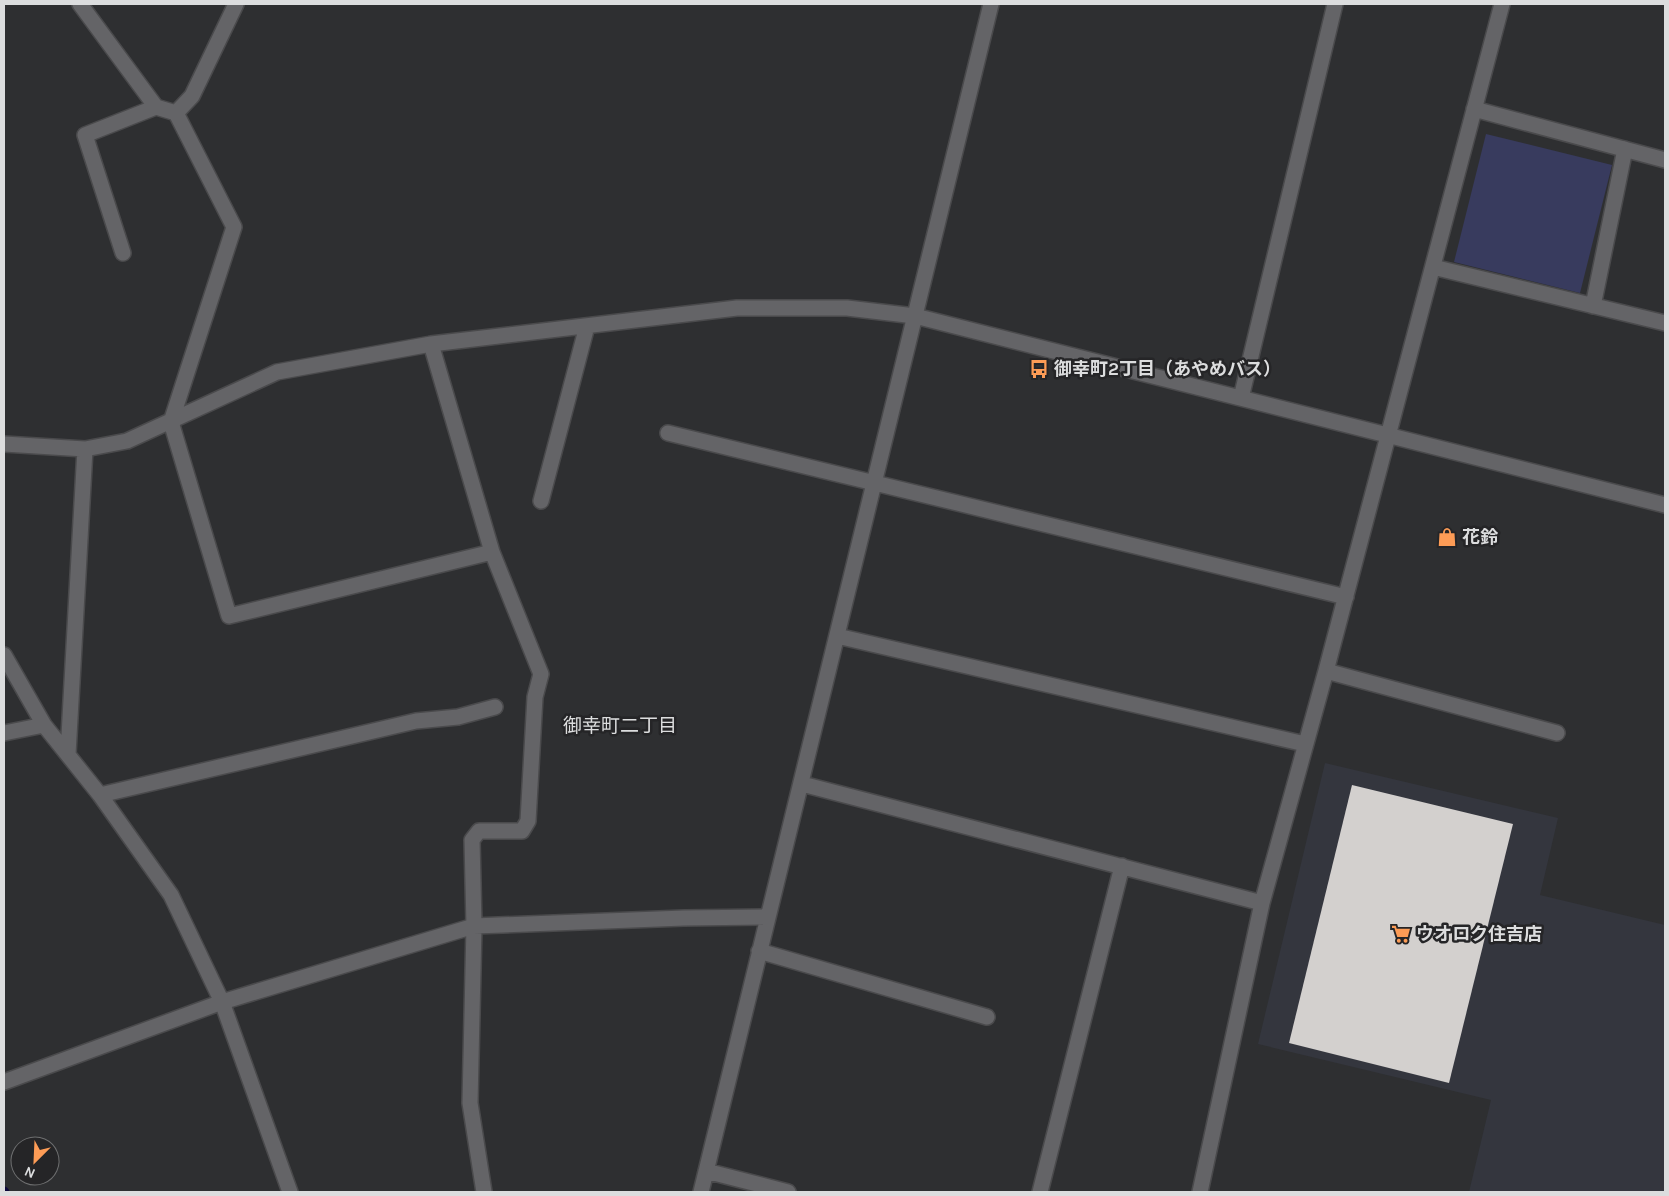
<svg xmlns="http://www.w3.org/2000/svg" width="1669" height="1196" font-family="Karla,'Noto Sans JP',sans-serif">
<style>
.built{fill:#34363e}
.green{fill:#383b5e}
.lines{fill:none;stroke-linecap:round;stroke-linejoin:round}
.stream{stroke:#0e083b;stroke-width:9}
.building{fill:#d3d0ce}
.minor-casing{stroke:#4a4a4c;stroke-width:18}
.minor{stroke:#646467;stroke-width:15}
.labels{text-anchor:middle;dominant-baseline:central;stroke-width:5;stroke-linejoin:round;paint-order:stroke}
.poi-label{font-size:18px;font-weight:bold;fill:#dcddde;stroke:#252527;text-anchor:start}
.neighbourhood-label{font-size:19px;fill:#dcddde;stroke:#252527}
</style>
<rect width="100%" height="100%" fill="#2e2f31"/>
<path class="built" d="M1325,763L1558,818L1540,895L1665,925V1192H1469L1491,1100L1258,1044Z"/>
<path class="green" d="M1486,134L1612,165L1580,293L1454,262Z"/>
<g class="lines">
<path class="stream" d="M4,1191L5,1192"/>
</g>
<path class="building" d="M1352,785L1513,824L1449,1083L1289,1043Z"/>
<g class="lines">
<g class="minor-casing">
<path id="minor" d="M80,4L156,107L176,113L234,227L171,422L229,616L492,552L431,344
M1474,109L1665,160
M176,113L192,96L236,4
M123,253L85,135L156,107
M1433,267L1665,323
M1593,306L1625,149
M1241,398L1335,4
M668,433L1346,597
M4,444L85,449L127,441L277,372L431,344L737,308H847L915,316L1665,505
M541,501L587,326
M837,636L1305,744
M4,655L44,725L100,795L171,895L222,1002L290,1192
M1326,671L1557,733
M4,733L44,725
M68,754L85,449
M802,784L1262,903
M100,795L416,721L458,717L495,707
M759,951L987,1017
M4,1082L222,1002L474,926L684,918L767,917
M706,1171L788,1192
M484,1192L470,1103L474,926L472,840L479,831H522L528,821L535,697L541,674L492,552
M701,1192L991,4
M1040,1192L1122,866
M1200,1192L1262,903L1326,671L1502,4"/>
</g>
<use href="#minor" class="minor"/>
</g>
<defs>
<g id="bus-bare" transform="scale(1.5)"><path d="M-5-6H5V4H4V6H2V4H-2V6H-4V4H-5ZM-3.5-4V0h7V-4ZM-3.5 1.2v1.5H-2V1.2ZM2 1.2v1.5H3.5V1.2Z" fill="#fd9c56" stroke="#252527" stroke-width="2.5" paint-order="stroke"/></g>
<g id="shop-bare" transform="scale(1.5)"><path d="M-5-2.5h2.3a2.7 3.5 0 0 1 5.4 0H5L5.5 6h-11ZM-1.5-2.5h3a1.5 2.3 0 0 0-3 0Z" fill="#fd9c56" stroke="#252527" stroke-width="2.5" paint-order="stroke"/></g>
<g id="supermarket-bare" transform="scale(1.5)"><path d="M-6-5.5h2.5l.6 2H6L4.5 2H-2.5L-4.4-4H-6ZM-1.5 3.2a1.3 1.3 0 1 0 .1 0ZM3 3.2a1.3 1.3 0 1 0 .1 0Z" fill="#fd9c56" stroke="#252527" stroke-width="2.5" paint-order="stroke"/></g>
</defs>
<g fill-rule="evenodd">
<use href="#bus-bare" x="1039" y="369"/>
<use href="#shop-bare" x="1447" y="537"/>
<use href="#supermarket-bare" x="1401" y="934"/>
</g>
<g class="labels">
<g class="poi-label">
<text x="1054" y="369">御幸町2丁目（あやめバス）</text>
<text x="1462" y="537">花鈴</text>
<text x="1416" y="934">ウオロク住吉店</text>
</g>
<g class="neighbourhood-label">
<text x="620" y="726">御幸町二丁目</text>
</g>
</g>
<rect width="1669" height="1196" fill="none" stroke="#dcddde" stroke-width="10"/>
<g transform="translate(35 1161) rotate(204)"><circle r="24" fill="#252527" stroke="#6e6f70"/>
<path d="M0-4L9 19L0 12L-9 19Z" fill="#fd9c56"/>
<text y="-8" font-size="14" font-weight="bold" text-anchor="middle" fill="#dcddde">N</text>
</g>
</svg>
